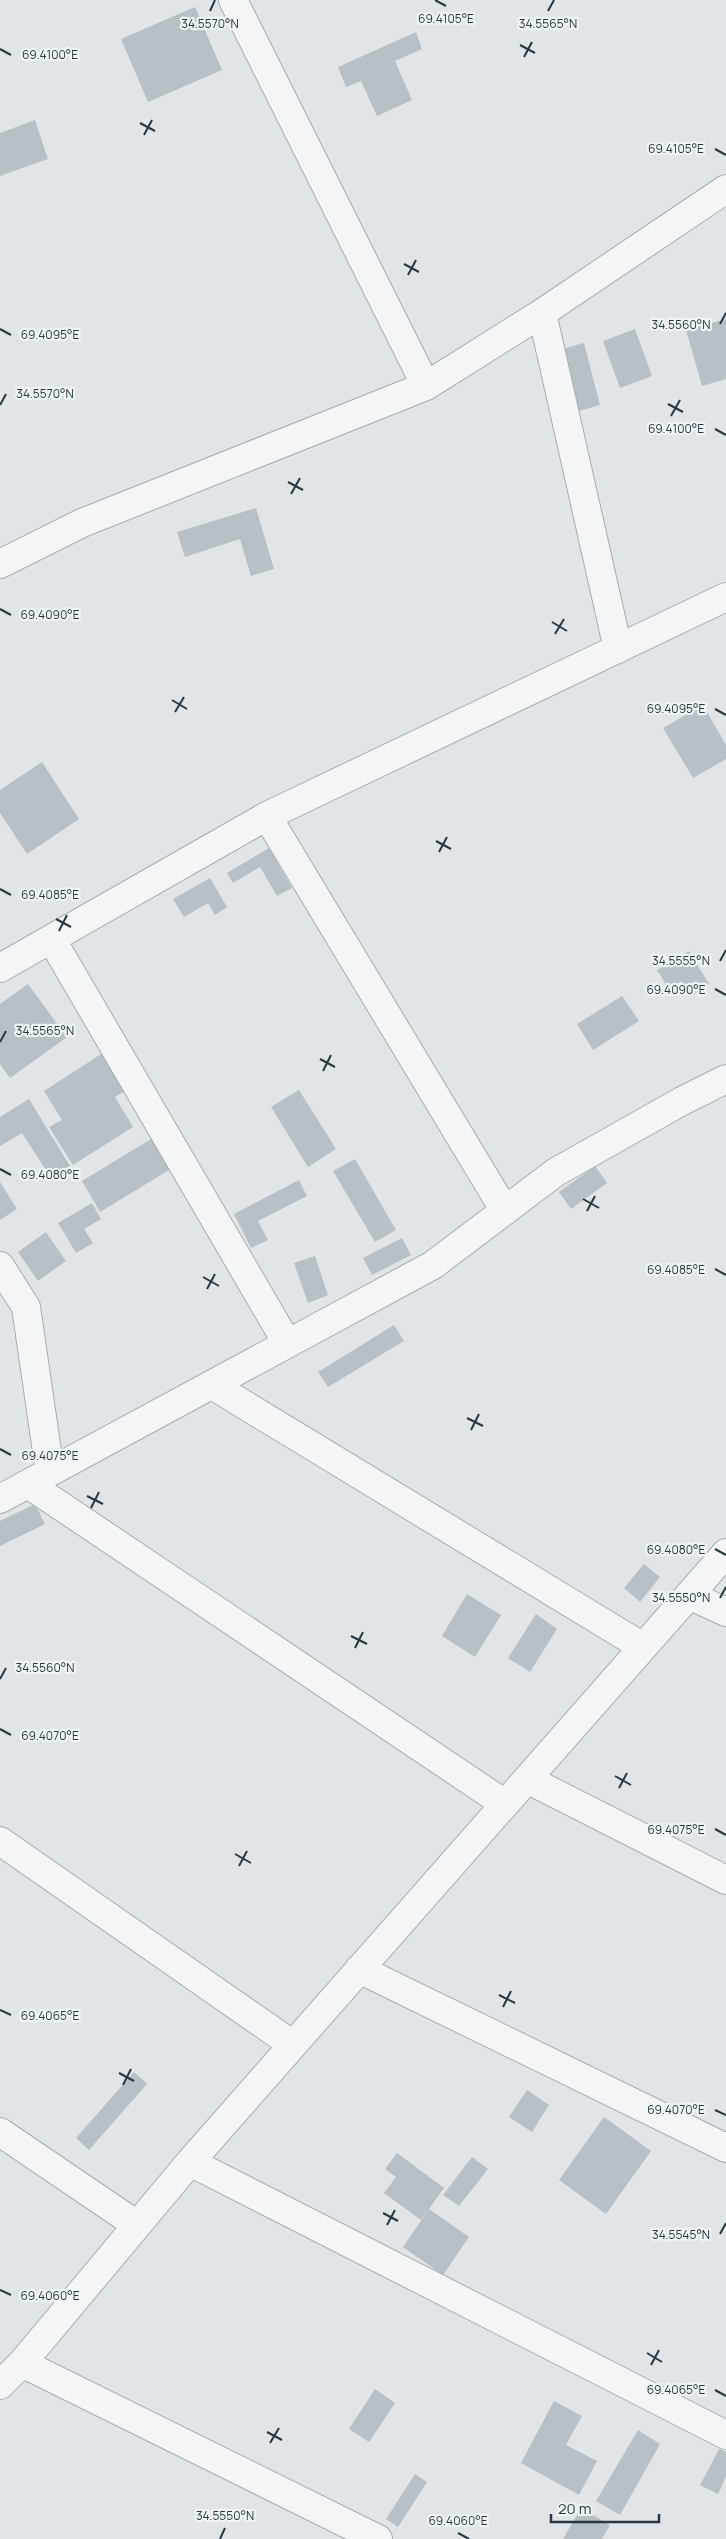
<svg xmlns="http://www.w3.org/2000/svg" width="726" height="2539" font-family="Manrope,sans-serif">
<style>
.building{fill:#b7c0c5}
.lines{fill:none;stroke-linecap:round;stroke-linejoin:round}
.street-casing{stroke:#a5adb2;stroke-width:30}
.street{stroke:#f3f5f7;stroke-width:28}
.ticks{fill:none;stroke:#29373f;stroke-width:2}
.ticks-label{font-size:12px;text-anchor:middle;fill:#29373f;stroke:#eff4f6;stroke-width:4.5;stroke-linejoin:round;paint-order:stroke}
</style>
<rect width="100%" height="100%" fill="#e0e5e8"/>
<path class="building" d="M195,7L222,70L148,102L121,39Z
M416,32L422,49L395,61L412,100L377,116L361,81L346,87L338,67Z
M35,120L48,159L0,176V133Z
M726,319V379L702,386L686,330Z
M635,329L652,376L620,388L603,341Z
M584,343L600,405L575,412L559,350Z
M256,508L274,569L251,576L240,539L185,557L177,532Z
M703,705L726,745V759L693,778L663,728Z
M42,762L79,819L27,854L0,813V790Z
M269,848L292,888L277,896L260,867L233,883L227,873Z
M210,878L227,907L215,915L208,903L184,917L173,899Z
M689,951L709,984L690,996L681,981L669,989L657,970Z
M28,984L67,1037L10,1078L0,1064V1004Z
M622,996L639,1021L593,1050L577,1024Z
M106,1051L130,1088L115,1097L133,1127L73,1165L49,1127L62,1120L44,1091Z
M299,1090L336,1149L308,1167L271,1107Z
M29,1099L70,1166L51,1178L22,1133L0,1146V1117Z
M156,1136L174,1167L100,1212L82,1181Z
M355,1159L396,1230L375,1242L333,1171Z
M595,1166L607,1183L571,1209L559,1192Z
M299,1180L307,1196L258,1221L268,1240L251,1248L234,1214Z
M0,1182L17,1209L0,1220Z
M92,1203L101,1219L84,1229L93,1243L76,1253L58,1223Z
M46,1232L66,1261L38,1281L18,1252Z
M402,1238L411,1255L372,1275L363,1258Z
M315,1256L328,1295L308,1303L294,1263Z
M394,1325L404,1341L328,1387L318,1372Z
M35,1504L45,1524L0,1546V1521Z
M644,1564L660,1577L640,1602L624,1588Z
M467,1594L501,1615L475,1657L442,1636Z
M536,1614L557,1629L530,1672L508,1658Z
M134,2072L147,2084L89,2150L76,2138Z
M527,2090L549,2105L532,2132L509,2117Z
M604,2117L651,2151L606,2214L559,2180Z
M397,2153L444,2188L421,2220L384,2193L396,2177L385,2169Z
M472,2157L488,2169L459,2206L443,2195Z
M429,2209L469,2237L443,2275L403,2247Z
M375,2389L395,2403L369,2442L349,2429Z
M554,2401L582,2416L566,2445L597,2461L579,2495L521,2463Z
M638,2430L660,2444L620,2515L596,2501Z
M719,2449L726,2452V2476L718,2494L700,2485Z
M415,2474L427,2482L398,2527L386,2519Z
M581,2508L610,2525L602,2539H563Z"/>
<g class="lines">
<g class="street-casing">
<path id="street" d="M233,0L426,386
M542,313L618,649
M0,564L82,523L426,386L542,313L726,189
M267,816L505,1211
M52,940L287,1343
M0,968L267,816L726,597
M0,1266L26,1307L50,1472
M212,1385L643,1647
M28,1484L505,1804
M0,1499L433,1265L556,1172L682,1101L726,1079
M689,1595L726,1612
M527,1779L726,1880
M0,1841L293,2045
M359,1969L726,2148
M0,2132L137,2225
M190,2162L726,2435
M22,2363L378,2539
M0,2385L22,2363L190,2162L726,1553"/>
</g>
<use href="#street" class="street"/>
</g>
<path class="ticks" d="M435,0L446,6M210,11L215,0M548,11L554,0M520,45L535,53M0,49L11,55M524,57L532,42M140,123L155,131M144,135L152,120M715,149L726,155M404,264L419,272M408,275L416,260M720,324L726,313M0,329L11,335M668,404L683,412M0,405L6,394M671,416L680,400M715,429L726,435M288,482L303,490M291,494L300,478M0,609L11,615M552,622L567,631M555,634L564,619M172,700L187,709M715,709L726,715M175,712L184,697M436,841L451,849M439,852L447,837M0,889L11,895M56,919L71,927M59,931L67,915M720,961L726,950M715,989L726,995M0,1042L6,1031M320,1059L335,1067M323,1071L331,1055M0,1169L11,1175M583,1199L599,1208M587,1211L595,1196M715,1269L726,1275M203,1277L219,1286M207,1289L215,1274M467,1418L483,1426M471,1430L479,1414M0,1449L11,1455M87,1496L103,1504M91,1508L99,1492M715,1549L726,1555M720,1598L726,1587M351,1636L367,1644M355,1648L363,1632M0,1679L6,1668M0,1729L11,1735M615,1776L631,1785M619,1788L627,1773M715,1829L726,1835M235,1854L251,1863M239,1866L247,1851M499,1995L515,2003M503,2007L511,1991M0,2010L11,2015M119,2073L134,2081M123,2085L131,2069M715,2110L726,2115M383,2213L398,2221M387,2225L395,2210M720,2234L726,2223M0,2290L11,2295M647,2353L662,2362M651,2365L659,2350M715,2390L726,2396M267,2432L282,2440M270,2443L279,2428M458,2533L469,2539M220,2539L225,2528"/>
<g class="ticks-label">
<text x="446" y="23">69.4105°E</text>
<text x="210" y="28">34.5570°N</text>
<text x="548" y="28">34.5565°N</text>
<text x="50" y="59">69.4100°E</text>
<text x="676" y="153">69.4105°E</text>
<text x="681" y="329">34.5560°N</text>
<text x="50" y="339">69.4095°E</text>
<text x="45" y="398">34.5570°N</text>
<text x="676" y="433">69.4100°E</text>
<text x="50" y="619">69.4090°E</text>
<text x="676" y="713">69.4095°E</text>
<text x="50" y="899">69.4085°E</text>
<text x="681" y="965">34.5555°N</text>
<text x="676" y="994">69.4090°E</text>
<text x="45" y="1035">34.5565°N</text>
<text x="50" y="1179">69.4080°E</text>
<text x="676" y="1274">69.4085°E</text>
<text x="50" y="1460">69.4075°E</text>
<text x="676" y="1554">69.4080°E</text>
<text x="681" y="1602">34.5550°N</text>
<text x="45" y="1672">34.5560°N</text>
<text x="50" y="1740">69.4070°E</text>
<text x="676" y="1834">69.4075°E</text>
<text x="50" y="2020">69.4065°E</text>
<text x="676" y="2114">69.4070°E</text>
<text x="681" y="2239">34.5545°N</text>
<text x="50" y="2300">69.4060°E</text>
<text x="676" y="2394">69.4065°E</text>
<text x="225" y="2520">34.5550°N</text>
<text x="458" y="2525">69.4060°E</text>
</g>
<path d="M551 2514v8h108v-8" fill="none" stroke="#29373f" stroke-width="2.5"/>
<text x="558" y="2514" font-size="15" fill="#29373f" stroke="#eff4f6" stroke-width="4" paint-order="stroke">20 m</text>
</svg>
